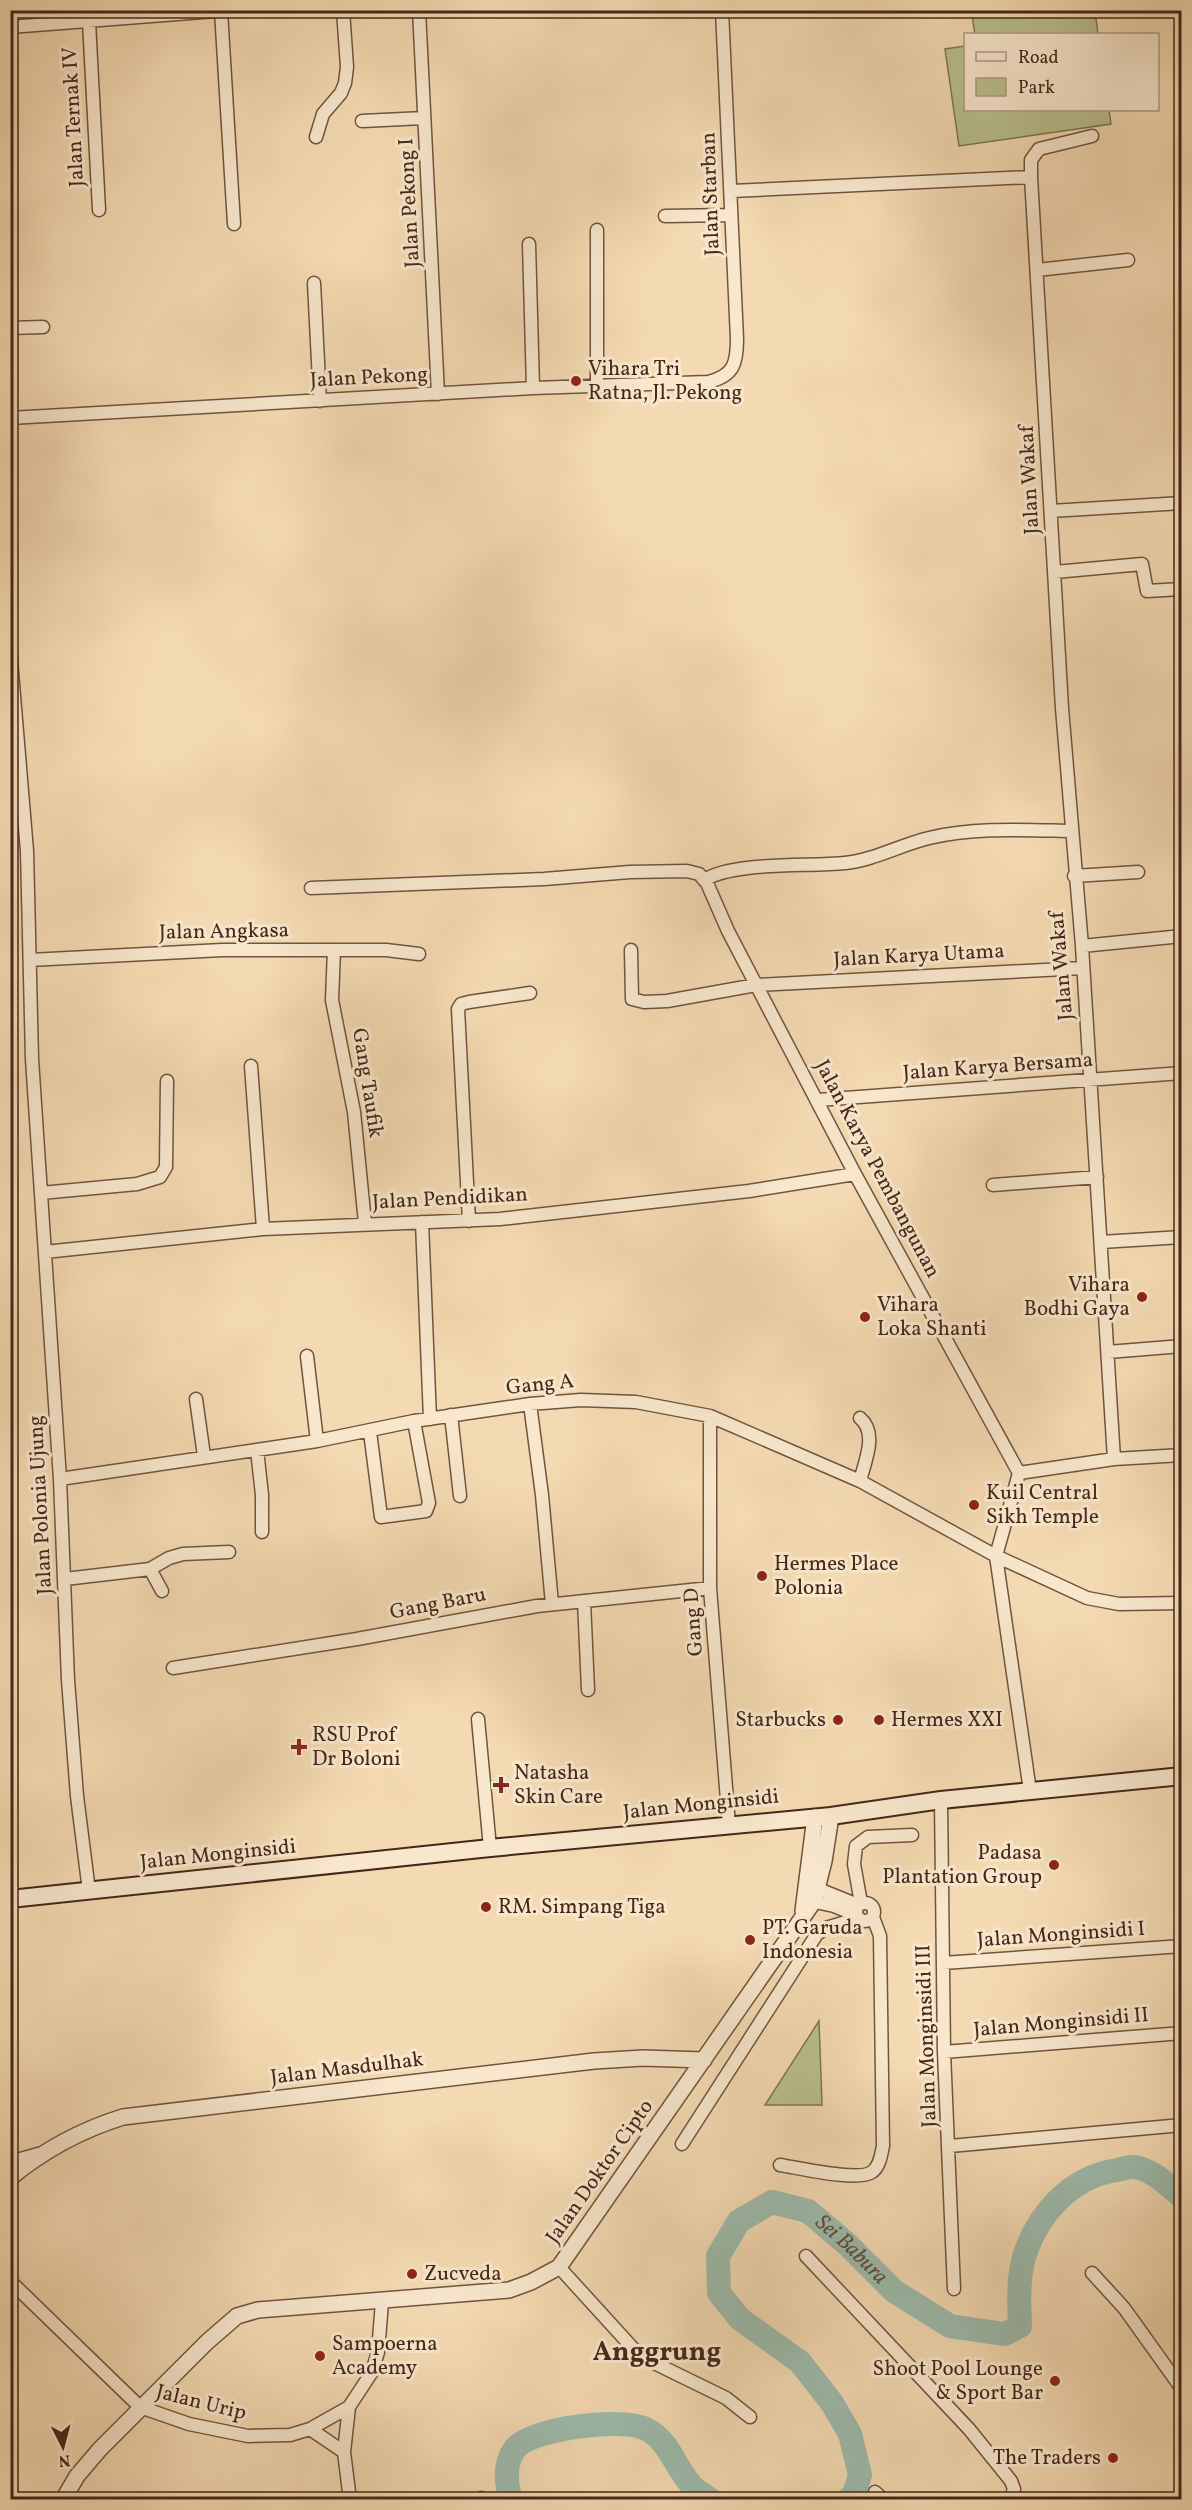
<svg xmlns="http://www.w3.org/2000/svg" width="1192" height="2510" font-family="Vollkorn,serif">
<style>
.green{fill:#b9c08e;stroke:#7f7454;stroke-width:1.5}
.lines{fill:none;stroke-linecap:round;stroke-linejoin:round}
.river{stroke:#9cbbac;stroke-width:24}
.minor-casing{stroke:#71543f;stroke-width:15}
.tertiary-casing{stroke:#71543f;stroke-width:18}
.secondary-casing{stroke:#452719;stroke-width:20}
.minor{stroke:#f8e7cd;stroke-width:12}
.tertiary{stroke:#f8e7cd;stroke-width:15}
.secondary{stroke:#f8e7cd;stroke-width:16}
.poi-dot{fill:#8f2418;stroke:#f8e7cd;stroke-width:2}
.labels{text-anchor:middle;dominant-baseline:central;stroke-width:6;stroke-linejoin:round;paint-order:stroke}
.street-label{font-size:21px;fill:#452719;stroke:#f8e7cd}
.poi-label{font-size:21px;fill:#452719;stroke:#f8e7cd;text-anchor:start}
.water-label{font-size:22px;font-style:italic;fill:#5b4c3e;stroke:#f8e7cd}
.district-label{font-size:27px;font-weight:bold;fill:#452719;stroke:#f8e7cd}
</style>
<rect width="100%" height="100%" fill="#f4dab2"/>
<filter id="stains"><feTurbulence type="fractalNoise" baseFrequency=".00333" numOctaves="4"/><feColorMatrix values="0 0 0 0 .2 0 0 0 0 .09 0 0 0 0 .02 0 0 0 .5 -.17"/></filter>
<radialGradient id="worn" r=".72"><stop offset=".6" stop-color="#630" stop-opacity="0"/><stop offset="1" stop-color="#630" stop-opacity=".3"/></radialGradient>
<path class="green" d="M1011,11H1095L1098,34H975L972,16Z
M965,46L966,110H1109L1111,124L959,146L945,49Z
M819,2021L822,2105H765Z"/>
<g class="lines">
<g class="river">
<path d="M511,2500C506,2484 504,2465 514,2450C528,2428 623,2417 646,2429C671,2441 676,2472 695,2489C700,2493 706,2496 711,2500"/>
<path id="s1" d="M848,2500L854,2494L860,2475L850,2434L832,2403L800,2362L740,2319L719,2293L718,2256L739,2221L772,2202L808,2211L848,2245L894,2291L950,2326L1005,2334L1020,2326C1019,2303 1018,2279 1024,2257C1038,2213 1071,2177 1117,2170C1122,2169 1130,2166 1135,2167C1153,2170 1169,2186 1182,2197"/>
</g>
<g class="minor-casing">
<path id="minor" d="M419,10L438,394
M221,11L234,224
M89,22L99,210
M10,27L229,10
M362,121L424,118
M316,137L323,114L341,93L345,83L347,67L343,10
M1031,177V160L1039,149L1092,136
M732,191L1031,177L1062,708L1082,946L1114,1459
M665,216L731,215
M529,244L533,388
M1037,270L1128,260
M314,283L320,401
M10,328L43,327
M597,385V230
M10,418L533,388L708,382C734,376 737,363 737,339L722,10
M1051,511L1182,503
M1055,572L1142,564L1147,591L1182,589
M10,648L27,851L32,1059L60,1479L68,1680L77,1796L89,1891
M1074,876L1138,872
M704,880C735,861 808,867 845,863C874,860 900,845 929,838C974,827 1024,830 1071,831
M311,888L544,879L630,872L687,871L699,874L707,883L728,931L855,1174L1019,1473
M1082,946L1182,936
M334,950L332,1000L354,1112L365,1223
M631,950L632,999L644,1002L667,1001L756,985L1083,968
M30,960L222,950H386L419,954
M251,1066L263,1229
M818,1100L1182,1073
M993,1185L1097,1177
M41,1193L137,1184L160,1177L166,1167L167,1081
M469,1221L458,1009L461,1004L469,1002L530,993
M422,1222L430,1419
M1101,1242L1182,1237
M45,1252L263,1229L500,1219L749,1191L855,1174
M1108,1352L1182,1346
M307,1356L317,1441
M196,1399L204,1456
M530,1404L542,1495L552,1604
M451,1415L460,1496
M710,1416V1588L729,1825
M860,1418C878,1433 865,1461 860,1481
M370,1432L381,1517L426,1511L429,1503L414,1421
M257,1450L262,1495V1532
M60,1479L317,1441L414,1421L530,1404L581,1400L636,1402L710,1416L860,1481L996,1556L1087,1598L1119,1604L1182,1603
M150,1569L162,1591
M65,1579L150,1569L169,1558L183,1554L229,1552
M584,1601L588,1690
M173,1668L357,1639L537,1606L710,1588
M478,1719L490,1848
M1030,1791L996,1556L1019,1473L1114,1459L1182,1455
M941,1800L944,2052L954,2289
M811,1886L858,1905
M806,1900L834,1906L856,1915
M856 1912a9 9 0 1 1 18 0a9 9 0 1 1-18 0Z
M861,1903L854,1864L856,1846L868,1837L912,1835
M943,1963L1182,1946
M944,2052L1182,2033
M682,2144L817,1934L826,1928L859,1918
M950,2146L1182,2125
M10,2162L38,2154
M780,2165C799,2168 858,2182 872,2172C880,2166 881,2155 883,2146L880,1936L873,1917
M806,2256L969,2429L1011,2481L1014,2489L1010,2500
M559,2267L640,2356L726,2398L750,2417
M1092,2273L1124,2308L1182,2389
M10,2281L140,2407L189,2424L248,2436L290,2435L310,2429L349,2407L372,2372L378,2352L382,2302
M349,2407L344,2452L350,2500
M310,2429L344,2452
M875,2492L884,2500
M481,2498V2500"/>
</g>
<g class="tertiary-casing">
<path id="tertiary" d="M803,1911L815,1817
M10,2178C44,2150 81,2130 123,2117L594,2061L643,2058L704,2060
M63,2500L77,2476L100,2449L207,2342L237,2316L258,2310L509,2290L531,2282L559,2267L814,1901L824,1861L831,1816"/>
</g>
<g class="secondary-casing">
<path id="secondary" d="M10,1899L490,1848L831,1816L941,1800L1182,1776"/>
</g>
<use href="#minor" class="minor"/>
<use href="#tertiary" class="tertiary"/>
<use href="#secondary" class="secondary"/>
</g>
<g class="poi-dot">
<circle cx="576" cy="381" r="6"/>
<circle cx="1142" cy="1297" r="6"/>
<circle cx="865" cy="1317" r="6"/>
<circle cx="974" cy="1505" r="6"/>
<circle cx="762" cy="1576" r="6"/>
<circle cx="838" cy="1720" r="6"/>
<circle cx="879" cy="1720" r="6"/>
<path d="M296 1738h6v6h6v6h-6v6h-6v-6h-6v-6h6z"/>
<path d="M498 1776h6v6h6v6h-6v6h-6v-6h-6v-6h6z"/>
<circle cx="1054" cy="1865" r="6"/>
<circle cx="486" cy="1907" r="6"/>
<circle cx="750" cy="1940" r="6"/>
<circle cx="412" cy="2274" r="6"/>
<circle cx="320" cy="2356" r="6"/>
<circle cx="1055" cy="2381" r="6"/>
<circle cx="1113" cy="2458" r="6"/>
</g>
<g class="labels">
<g class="street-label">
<text transform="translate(74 117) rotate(-93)">Jalan Ternak IV</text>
<text transform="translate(711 194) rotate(-92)">Jalan Starban</text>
<text transform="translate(410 203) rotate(-93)">Jalan Pekong I</text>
<text transform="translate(369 378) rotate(-3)">Jalan Pekong</text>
<text transform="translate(1030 480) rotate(-93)">Jalan Wakaf</text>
<text transform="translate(224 932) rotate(-1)">Jalan Angkasa</text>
<text transform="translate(919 956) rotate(-3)">Jalan Karya Utama</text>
<text transform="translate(1062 966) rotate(-95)">Jalan Wakaf</text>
<text transform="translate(998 1067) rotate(-4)">Jalan Karya Bersama</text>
<text transform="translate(367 1083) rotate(81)">Gang Taufik</text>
<text transform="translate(877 1169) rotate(62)">Jalan Karya Pembangunan</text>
<text transform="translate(450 1199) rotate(-3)">Jalan Pendidikan</text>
<text transform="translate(540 1385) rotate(-6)">Gang A</text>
<text transform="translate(41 1505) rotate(-93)">Jalan Polonia Ujung</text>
<text transform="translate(438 1604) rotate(-11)">Gang Baru</text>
<text transform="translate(694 1622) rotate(-94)">Gang D</text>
<text transform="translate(701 1805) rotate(-6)">Jalan Monginsidi</text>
<text transform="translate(218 1855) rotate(-6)">Jalan Monginsidi</text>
<text transform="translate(1061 1935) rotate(-4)">Jalan Monginsidi I</text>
<text transform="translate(1061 2023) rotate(-5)">Jalan Monginsidi II</text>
<text transform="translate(927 2036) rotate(-92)">Jalan Monginsidi III</text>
<text transform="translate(347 2069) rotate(-7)">Jalan Masdulhak</text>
<text transform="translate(600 2172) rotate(-55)">Jalan Doktor Cipto</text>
<text transform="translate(201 2403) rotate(14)">Jalan Urip</text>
</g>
<g class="poi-label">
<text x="588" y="369">Vihara Tri<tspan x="588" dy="24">Ratna, Jl. Pekong</tspan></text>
<text x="1130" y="1285" text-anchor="end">Vihara<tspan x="1130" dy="24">Bodhi Gaya</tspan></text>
<text x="877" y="1305">Vihara<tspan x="877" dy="24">Loka Shanti</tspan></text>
<text x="986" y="1493">Kuil Central<tspan x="986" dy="24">Sikh Temple</tspan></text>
<text x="774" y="1564">Hermes Place<tspan x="774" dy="24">Polonia</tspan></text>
<text x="826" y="1720" text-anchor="end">Starbucks</text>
<text x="891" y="1720">Hermes XXI</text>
<text x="312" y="1735">RSU Prof<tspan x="312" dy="24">Dr Boloni</tspan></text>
<text x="514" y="1773">Natasha<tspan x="514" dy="24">Skin Care</tspan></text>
<text x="1042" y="1853" text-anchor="end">Padasa<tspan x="1042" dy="24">Plantation Group</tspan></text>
<text x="498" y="1907">RM. Simpang Tiga</text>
<text x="762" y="1928">PT. Garuda<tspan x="762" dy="24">Indonesia</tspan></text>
<text x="424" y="2274">Zucveda</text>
<text x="332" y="2344">Sampoerna<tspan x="332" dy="24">Academy</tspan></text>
<text x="1043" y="2369" text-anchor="end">Shoot Pool Lounge<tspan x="1043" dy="24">&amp; Sport Bar</tspan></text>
<text x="1101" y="2458" text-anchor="end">The Traders</text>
</g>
<g class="water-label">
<text stroke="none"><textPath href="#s1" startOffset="477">Sei Babura</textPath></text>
</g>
<g class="district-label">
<text x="657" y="2353">Anggrung</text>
</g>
</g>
<rect width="1192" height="2510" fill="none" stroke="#f4dab2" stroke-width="36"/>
<rect x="12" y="12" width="1168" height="2486" fill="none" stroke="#452719" stroke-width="3"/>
<rect x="18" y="18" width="1156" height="2474" fill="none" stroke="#452719" stroke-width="1.5"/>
<rect x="964" y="33" width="195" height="78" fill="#f8e7cd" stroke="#b09a85" stroke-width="1.5"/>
<rect x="976" y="52" width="30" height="9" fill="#f8e7cd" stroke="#b09a85" stroke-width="1.5"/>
<text x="1018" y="63" font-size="18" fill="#452719">Road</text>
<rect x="976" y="78" width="30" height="18" fill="#b9c08e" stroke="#b09a85" stroke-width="1.5"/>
<text x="1018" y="93" font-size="18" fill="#452719">Park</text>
<g transform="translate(63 2447) rotate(174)" stroke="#f8e7cd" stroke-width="4.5" paint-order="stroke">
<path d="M0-4.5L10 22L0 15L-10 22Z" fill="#452719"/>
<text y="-9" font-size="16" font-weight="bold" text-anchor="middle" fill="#452719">N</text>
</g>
<rect width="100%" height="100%" filter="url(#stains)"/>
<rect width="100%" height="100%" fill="url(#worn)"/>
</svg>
